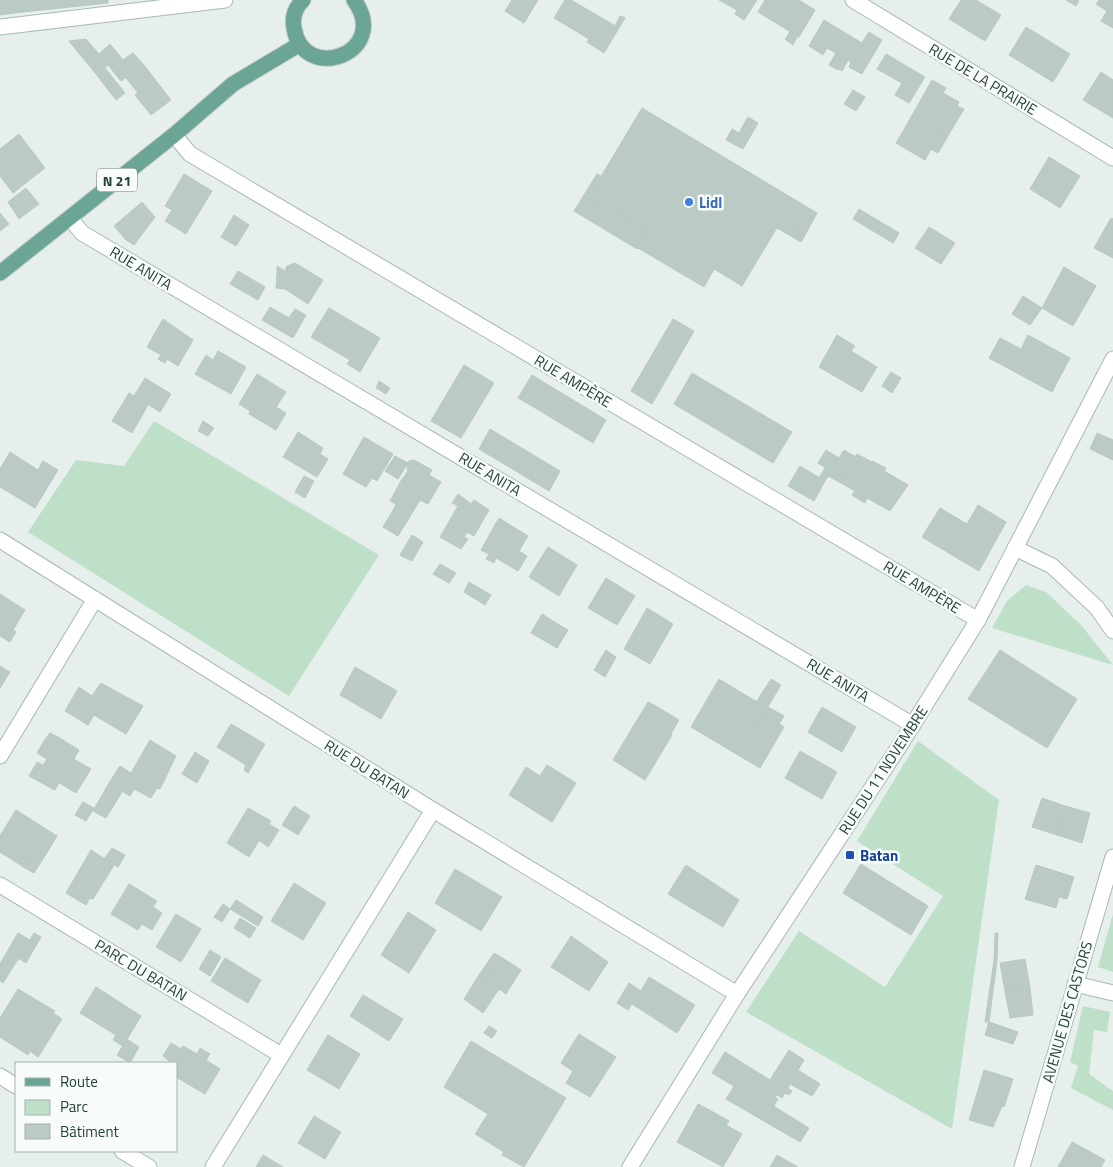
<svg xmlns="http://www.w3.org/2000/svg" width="1113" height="1167" font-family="'Titillium Web',sans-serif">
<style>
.green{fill:#bfe0c8}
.building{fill:#bbcac4;stroke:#b8c9c2}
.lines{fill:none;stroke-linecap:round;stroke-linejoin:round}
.minor-casing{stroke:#a8b8b2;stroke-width:17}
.tertiary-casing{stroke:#a8b8b2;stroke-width:17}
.primary-casing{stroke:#c2cac8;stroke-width:17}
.minor{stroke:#fff;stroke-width:15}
.tertiary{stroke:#fff;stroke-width:15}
.primary{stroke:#6aa596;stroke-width:15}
.shop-dot{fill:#3f7fe0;stroke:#f7fbf9;stroke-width:2}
.transit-dot{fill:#1a4fb4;stroke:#f7fbf9;stroke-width:2}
.labels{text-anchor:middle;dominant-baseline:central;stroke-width:5;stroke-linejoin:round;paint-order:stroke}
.shield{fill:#f7fbf9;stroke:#637a73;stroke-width:1}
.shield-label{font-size:14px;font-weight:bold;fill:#24423a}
.street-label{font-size:15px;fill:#24423a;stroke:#f7fbf9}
.shop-label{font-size:15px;font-weight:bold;fill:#366cbe;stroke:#f7fbf9;text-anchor:start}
.transit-label{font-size:15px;font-weight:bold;fill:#164399;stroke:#f7fbf9;text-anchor:start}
</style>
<rect width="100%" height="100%" fill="#e6efeb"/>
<path class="green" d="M154,421L379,555L289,696L28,532L76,460L124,466Z
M1026,585L1046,592L1081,625L1113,665L992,628L1007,601Z
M918,741L999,800L952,1129L746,1012L799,931L885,987L943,896L857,841Z
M1113,914V972L1098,967Z
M1083,1006L1110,1012L1107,1032L1094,1030L1089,1074L1113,1091V1110L1071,1088L1078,1066L1070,1062Z"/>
<path class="building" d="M0,0H13L14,13L0,15Z
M13,0H108V3L14,13Z
M512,0H538L524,23L505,11Z
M565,0H571L619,28L604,53L587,42L589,39L554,18Z
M719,0H757L744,20L735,14L737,10Z
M765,0H799L815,10L799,37L758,12Z
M961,0H976L1001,15L985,41L949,19Z
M1066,0H1079L1076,6Z
M1099,0H1113V28L1101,21L1107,11L1096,4Z
M620,16L625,18L619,28L615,26Z
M824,20L862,43L869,32L882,40L862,74L849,67L851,62L848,60L842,71L839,69L838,70L829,65L836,53L827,48L823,55L809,46Z
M1026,27L1070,54L1053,82L1009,55Z
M790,32L797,37L793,45L785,39Z
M86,39L99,54L110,44L123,60L133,53L143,64L121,81L108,65L96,74L69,41Z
M886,54L925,77L909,103L895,95L902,83L877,69Z
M143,64L171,100L151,115L135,95L138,93L126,78Z
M105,68L125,93L116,100L96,74Z
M1101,72L1113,80V118L1083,100Z
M932,80L946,88L943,93L959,102L957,106L964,109L955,124L948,120L931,149L902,133Z
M853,90L865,97L856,111L844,104Z
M642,108L817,213L805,235L781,221L742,286L714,269L704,287L638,248L649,230L608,206L607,209L590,199V195Z
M748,117L758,123L743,149L726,140L732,129L739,133Z
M948,120L955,124L938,153L931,149Z
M902,133L931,149L925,160L896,143Z
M19,134L45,168L13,193L0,176V149Z
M1049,157L1080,176L1060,208L1030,189Z
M184,174L212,191L186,234L165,221L172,210L165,206Z
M597,174L601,176L590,199L607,209L608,206L649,230L637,249L574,211Z
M26,188L39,204L19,219L8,202Z
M142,202L155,217L134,245L126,240L114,226Z
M859,209L899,233L893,243L853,219Z
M0,213L9,224L0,231Z
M234,215L249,225L236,246L221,237Z
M1111,218L1113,219V258L1094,248Z
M781,221L805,235L801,242L777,228Z
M929,227L955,243L941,264L915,248Z
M295,263L323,280L308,304L285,289L276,288L277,273L283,276L287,266Z
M277,266L285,271L283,276L277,273Z
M1064,267L1096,286L1073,326L1042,308Z
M238,271L265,287L258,300L230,284Z
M1023,296L1042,308L1030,325L1012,314Z
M270,307L289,318L295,309L306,315L293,338L262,320Z
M329,308L380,338L360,372L347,364L350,360L311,337Z
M163,319L193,340L178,366L167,359L165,363L158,359L161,355L147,347Z
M673,319L694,331L652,404L631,391Z
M837,335L855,346L851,351L877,367L862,392L819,367Z
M1028,335L1070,358L1052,392L989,358L1000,338L1021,349Z
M218,351L246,367L231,394L195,374L206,355L213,360Z
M464,365L494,383L461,438L431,421Z
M891,372L901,378L892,393L882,386Z
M692,373L792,432L773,463L674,404Z
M257,374L286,392L276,407L286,413L276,430L249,414L250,411L239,404Z
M532,375L545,383L532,406L518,398Z
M145,378L171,394L160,412L134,396Z
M379,381L390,388L386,394L376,388Z
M545,383L606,420L593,443L532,406Z
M129,393L148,405L132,433L112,421Z
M203,421L214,428L208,436L198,431Z
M490,429L510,441L499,461L479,449Z
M298,432L323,448L320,454L328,459L317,477L283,457Z
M1097,433L1113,440V460L1090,449Z
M364,437L393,454L377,481L372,478L366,487L343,474Z
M510,441L560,471L549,491L499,461Z
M826,450L839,458L831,471L818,463Z
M844,450L856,457L841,483L828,476Z
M10,452L38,470L43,461L58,470L35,508L0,487V469Z
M857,454L872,462L869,467L882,475L884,471L908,485L890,511L867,498L865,503L852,495L855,491L841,483Z
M395,456L408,463L398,479L385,471Z
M414,460L432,470L429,475L441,482L428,504L420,500L398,536L383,527L408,485L401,481L408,471L407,466L409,461Z
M872,461L886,468L882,475L869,467Z
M800,466L825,481L814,501L788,486Z
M825,468L831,471L825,481L819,478Z
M304,476L314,481L305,498L295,492Z
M401,481L408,485L397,505L390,501Z
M458,494L471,504L474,500L489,510L474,536L467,532L464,537L468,539L461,549L440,537L458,506L452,503Z
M978,505L1006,522L979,571L922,537L940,508L967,524Z
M499,518L515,528L512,533L496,523Z
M496,523L512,533L515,528L528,536L519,551L527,556L518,571L496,558L494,563L486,559L489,554L481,550Z
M412,535L423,542L412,561L400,555Z
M548,547L577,565L559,596L529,577Z
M440,564L456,573L449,583L433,574Z
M606,578L635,596L617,625L588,608Z
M469,582L491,595L485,605L464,592Z
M0,594L25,610L13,630L16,632L10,642L0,636Z
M647,608L673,624L650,664L624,649Z
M542,614L556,623L545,641L531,633Z
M556,623L568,630L557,648L545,641Z
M606,650L616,657L605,677L594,670Z
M1000,650L1077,699L1047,748L968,699Z
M0,666L10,672L0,688Z
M355,667L397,691L381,719L340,695Z
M719,679L767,708L738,755L691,727Z
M771,679L781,685L767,708L757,701Z
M101,683L143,706L126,734L94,715L88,725L65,711L79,687L92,696Z
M648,702L654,705L646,719L656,725L629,770L613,760Z
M654,705L664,711L656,725L646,719Z
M768,707L784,716L779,724L763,714Z
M822,707L856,727L842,752L808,732Z
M664,711L679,720L671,734L656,725Z
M763,714L784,727L760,768L738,755Z
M231,724L265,744L248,773L244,770L246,765L217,747Z
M656,725L672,735L645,780L629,770Z
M50,733L58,737L52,746L44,741Z
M58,737L79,750L74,759L91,769L76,793L56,781L51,788L29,776L37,762L43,765L47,759L37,753L44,741L52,746Z
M150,740L176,756L160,789L157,788L151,798L134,789L130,796L109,783L120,766L131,773Z
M800,751L837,772L822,799L785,778Z
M195,752L209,761L197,783L182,774Z
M547,765L576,783L552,822L509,795L526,767L540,776Z
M56,781L59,783L55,790L51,788Z
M109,783L122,792L106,818L93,811Z
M1042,798L1065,806L1057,835L1032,827Z
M83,802L94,808L86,821L75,815Z
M294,806L310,816L298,835L282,825Z
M1065,806L1090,813L1082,843L1057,835Z
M248,808L271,821L249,857L227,843Z
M16,810L57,836L48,851L38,846L25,868L0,852V836Z
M269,824L279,830L268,847L259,840Z
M38,846L48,851L34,873L25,868Z
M112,848L125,855L118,867L104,859Z
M91,850L114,865L93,899L90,898L86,905L66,893Z
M861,864L928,906L911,935L843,893Z
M686,865L739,900L723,927L668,894Z
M1036,865L1074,877L1067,899L1059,897L1056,908L1025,899Z
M455,869L502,897L481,931L435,903Z
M294,883L326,903L303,940L271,921Z
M129,884L157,901L153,907L162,913L152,930L142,924L138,930L111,914Z
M236,900L263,917L258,926L230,909Z
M223,904L230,909L222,922L214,917Z
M408,912L436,930L409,973L381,955Z
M176,914L201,929L181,962L156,947Z
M240,918L256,928L250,938L234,928Z
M18,933L30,940L3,983L0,981V964Z
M34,933L41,937L37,944L30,940Z
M995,933H998L997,961L989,1022H985L994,960Z
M571,936L608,962L589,991L551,967Z
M30,940L37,944L26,963L18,958Z
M210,950L221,957L210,976L199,969Z
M494,953L501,957L486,980L479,975Z
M501,957L521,970L506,994L499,989L483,1013L464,999L479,975L486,980Z
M225,958L261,980L248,1003L211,981Z
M1025,959L1030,988L1005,991L1000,963Z
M649,977L695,1005L677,1033L632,1004L628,1010L617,1003L629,983L641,991Z
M96,987L141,1016L123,1046L113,1040L116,1035L80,1013Z
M1030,988L1033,1015L1010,1018L1005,991Z
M18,989L55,1011L53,1013L62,1019L38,1057L30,1051L28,1055L0,1037V1018Z
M363,995L403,1019L389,1041L350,1016Z
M989,1022L1018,1032L1013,1044L985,1035Z
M489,1026L497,1031L492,1038L484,1033Z
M579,1034L616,1057L590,1097L566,1083L573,1071L561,1063Z
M328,1035L360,1054L339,1089L307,1070Z
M127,1039L139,1047L130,1063L117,1055Z
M471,1041L566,1098L524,1167L502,1155L504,1152L475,1134L488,1114L444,1087Z
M171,1043L181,1049L183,1046L197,1054L200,1048L210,1054L206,1060L220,1069L205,1094L176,1077V1063H172L163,1056Z
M789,1050L804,1060L798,1070L820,1084L812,1096L790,1084L788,1088L792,1091L789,1095L785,1093L782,1098L777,1095L775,1097L767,1092L762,1099L809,1128L800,1142L726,1099L734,1086L712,1073L725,1052L770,1080Z
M984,1070L1013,1079L1004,1107L1002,1106L993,1127L969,1120Z
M767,1092L778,1099L774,1106L762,1099Z
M698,1104L713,1112L710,1116L742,1134L723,1167L677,1142Z
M713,1112L729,1121L726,1125L710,1116Z
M314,1116L341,1132L325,1159L298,1143Z
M1072,1142L1105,1160L1101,1167H1058Z
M263,1155L283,1167H256Z
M777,1155L798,1167H770Z"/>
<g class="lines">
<g class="minor-casing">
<path id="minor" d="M853,0L1113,158
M0,27L225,0
M174,135L190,154L978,620
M70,218L82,233L913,725
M0,540L433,810L737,994
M1015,548L1052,566L1097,608L1113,631
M0,756L95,599
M0,885L281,1055
M1075,984L1113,993
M0,1076L16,1086
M122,1151L149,1167
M213,1167L433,810
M1022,1167L1113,857"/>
</g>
<g class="tertiary-casing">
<path id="tertiary" d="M630,1167L737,994L902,742L978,620L1113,359"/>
</g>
<g class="primary-casing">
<path id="primary" d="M303,0C295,8 292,18 294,28C303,85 392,53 354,0
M0,273L174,135L233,84L300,44"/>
</g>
<use href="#minor" class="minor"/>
<use href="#tertiary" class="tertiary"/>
<use href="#primary" class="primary"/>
</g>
<circle class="shop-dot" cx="689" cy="202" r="5"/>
<rect class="transit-dot" x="845" y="850" width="10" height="10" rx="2.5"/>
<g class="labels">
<rect class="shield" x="97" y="168.5" width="40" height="23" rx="4"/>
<g class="shield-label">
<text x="117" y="180">N 21</text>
</g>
<g class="street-label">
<text transform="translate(983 79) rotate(31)">RUE DE LA PRAIRIE</text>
<text transform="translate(141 268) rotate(31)">RUE ANITA</text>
<text transform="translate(573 381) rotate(31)">RUE AMPÈRE</text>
<text transform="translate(490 474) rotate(31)">RUE ANITA</text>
<text transform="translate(922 587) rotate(31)">RUE AMPÈRE</text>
<text transform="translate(838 680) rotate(31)">RUE ANITA</text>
<text transform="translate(367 769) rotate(32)">RUE DU BATAN</text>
<text transform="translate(883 770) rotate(-57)">RUE DU 11 NOVEMBRE</text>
<text transform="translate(141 970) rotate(31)">PARC DU BATAN</text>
<text transform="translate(1067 1012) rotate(-74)">AVENUE DES CASTORS</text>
</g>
<g class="shop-label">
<text x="699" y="202">Lidl</text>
</g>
<g class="transit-label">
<text x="860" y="855">Batan</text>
</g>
</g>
<rect x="15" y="1062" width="162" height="90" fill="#f7fbf9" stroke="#a3b1ad"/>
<rect x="25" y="1078" width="25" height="8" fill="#6aa596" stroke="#a3b1ad"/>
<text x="60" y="1087" font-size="15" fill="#24423a">Route</text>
<rect x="25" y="1100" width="25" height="15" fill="#bfe0c8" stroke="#a3b1ad"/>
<text x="60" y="1112" font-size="15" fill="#24423a">Parc</text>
<rect x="25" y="1124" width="25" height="15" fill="#bbcac4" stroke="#a3b1ad"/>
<text x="60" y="1137" font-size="15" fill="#24423a">Bâtiment</text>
</svg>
